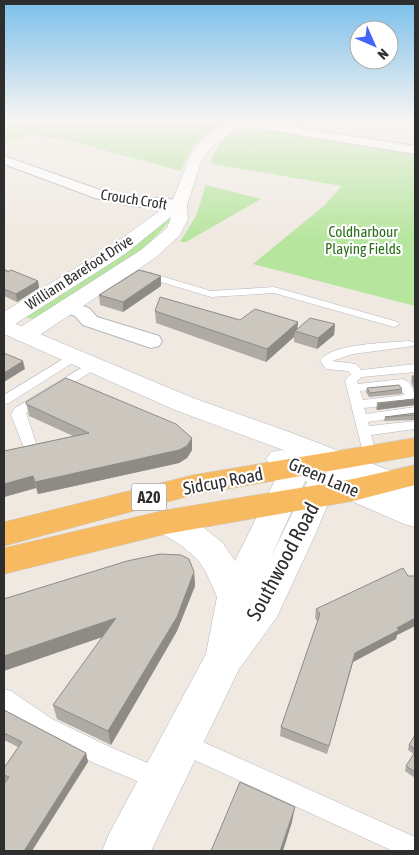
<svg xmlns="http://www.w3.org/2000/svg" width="419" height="855" font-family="'Asap Condensed',sans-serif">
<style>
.green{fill:#b6e59e}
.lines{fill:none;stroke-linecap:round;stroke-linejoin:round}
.service-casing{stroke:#b4b7c1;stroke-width:1}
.minor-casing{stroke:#b4b7c1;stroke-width:2}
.tertiary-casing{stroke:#b4b7c1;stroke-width:1}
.secondary-casing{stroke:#b4b7c1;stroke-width:1}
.trunk-casing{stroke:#c9c9c9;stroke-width:1}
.service{fill:#fff;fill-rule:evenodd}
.minor{fill:#fff;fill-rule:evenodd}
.tertiary{fill:#fff;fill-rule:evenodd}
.secondary{fill:#fff;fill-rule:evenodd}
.trunk{fill:#f8ba60;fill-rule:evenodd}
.wall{fill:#afaba4}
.shaded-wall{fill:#8e8b86}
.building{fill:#cbc7bf;stroke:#8e8b86}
.labels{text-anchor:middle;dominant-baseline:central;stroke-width:4.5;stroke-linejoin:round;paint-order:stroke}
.far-street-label{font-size:15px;fill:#2e2e2e;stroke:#fff}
.far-park-label{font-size:15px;fill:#2c6e1b;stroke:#fff}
.shield{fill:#fff;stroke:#6d6d6d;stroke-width:1}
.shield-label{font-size:16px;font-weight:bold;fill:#2e2e2e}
.street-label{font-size:18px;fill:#2e2e2e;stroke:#fff}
.near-street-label{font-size:21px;fill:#2e2e2e;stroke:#fff}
</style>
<rect width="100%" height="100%" fill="#efe9e1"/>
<path class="green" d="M4,121H217L228,122C202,135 192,144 181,171L63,139L30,135L4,142Z
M260,127L415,152V306L253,264L325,205L342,186L213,164L211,160C222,136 233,129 260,127Z
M206,185L261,199L186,242H180L196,216Z
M169,216L173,217C137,263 81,289 33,319L24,317C74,286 127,258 169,216Z"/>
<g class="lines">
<g class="service-casing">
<path id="service" d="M144,271L211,291L274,287L398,322L400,324L394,327L274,293L211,297L141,276V272Z
M409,341L413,342L415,344L413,346L353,354L332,361L356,364L361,370L415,364V372L362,377L357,381L358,384L402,379C413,382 415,393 415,403L364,408L366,414L415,407V415L368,422L369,426L415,421V429L371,435L376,454L374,457H364L345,380L351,374L348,371L326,369L320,360C334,343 387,343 409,341ZM399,387L405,395L363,400L360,391Z
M73,353L77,354L79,357L77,360L9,403L4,404V395Z
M93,361L99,365L97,368L26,413L39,452L37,455H27L11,415L15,408Z
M4,689L11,691L52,719L110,747L167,771L170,779L167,787L159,790L94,763L36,733L4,710Z
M183,733L415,837V851H393L175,751L172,744L175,737Z"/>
</g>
<g class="minor-casing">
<path id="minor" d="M234,121H252L415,146V154L239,125L235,124Z
M4,156L103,191L131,196L179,200L184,202L187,205L184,208L179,210L131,206L95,198L4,164Z
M68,301L89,308L97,317L159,336L162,341L159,346L151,348L83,325L75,316L61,311L58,307L61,303Z"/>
</g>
<g class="tertiary-casing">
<path id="tertiary" d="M235,121H249L212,146L202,159L187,205L188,219L180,235L155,258L32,340L24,342L16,340L13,335L16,330L141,250L167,228L171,217L125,254L12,326L4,328V312L111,246L172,202L190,156L202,140L216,130Z
M297,456L307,459L312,466L270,559L314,468L325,465L336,468L340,475L315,535L282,606L277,617L239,669L151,851H102L109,834L206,654L217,597L206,572L198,560L181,545L155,530L150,522L155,514L166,510L177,514L204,528L222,542L235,561L282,466L287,459Z"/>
</g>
<g class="secondary-casing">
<path id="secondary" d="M4,319L193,398L292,433L399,474L415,483V527L404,524L271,466L266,459L271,452L281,450L286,451L175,410L4,334Z"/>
</g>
<g class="trunk-casing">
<path id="trunk" d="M415,438V456L193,495L4,546V522L193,475Z
M415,465V485L353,501L166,534L4,574V548L166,510L353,479Z"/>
</g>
<use href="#service" class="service"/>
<use href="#minor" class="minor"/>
<use href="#tertiary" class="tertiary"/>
<use href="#secondary" class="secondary"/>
<use href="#trunk" class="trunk"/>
</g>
<path class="wall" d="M4,269L38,281L39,288L17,302L4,296Z
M161,286L123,312L100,305L99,295Z
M155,311L240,320L298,322L297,329L335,324L334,335L317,349L294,342V337L266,362L156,323Z
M412,376H415V391L411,382Z
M367,388L402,389V394L369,397L366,392Z
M415,399V407V405L377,410L376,409L377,403Z
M26,402L192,438V450L187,458L179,463L38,494L36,488L4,497V451L73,436L29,416Z
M415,413V420L384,421L385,417Z
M194,572L195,586L177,631L111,745L57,719L53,705Z
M408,576H415V626L397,635L396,639L353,662L327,754L280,736L281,727L318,622L315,618L316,609Z
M4,710L86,753L88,762L5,782L4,781V768L18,747L4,740Z
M415,735V778L405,771L406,766L414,754L408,750L409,745Z"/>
<path class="shaded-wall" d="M161,276V286L123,312V302Z
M38,281L39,288L17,302L16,294Z
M298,322L297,332L295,331L294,337L266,362L267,349Z
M335,324L334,335L317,349L318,338Z
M23,361L25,369L4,382V373Z
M415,399V405L377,410L379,404Z
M192,438V450L187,458L179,463L38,494L35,482Z
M33,476L36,488L4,497V484Z
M194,572L195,586L177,631L111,745L108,731Z
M116,618L117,632L4,671V656Z
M415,618V626L397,635L396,639L353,662L327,754L355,653L397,628Z
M86,753L88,762L32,851H24Z
M295,807L292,822L283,851H280Z"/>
<path class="building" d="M4,269L8,272L11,270L38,281L16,294L4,289Z
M139,270L161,276L123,302L99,295Z
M160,297L240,320L255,309L298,322L267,349L155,311Z
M310,318L335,324L318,338L295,331Z
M4,353L23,361L4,373Z
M412,376H415V382Z
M66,378L176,424L192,438L187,446L179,450L35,482L33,476L4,484V451L89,433L26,404V402Z
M399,385L402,389L370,393L367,388Z
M415,399L379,404L377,403Z
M415,413V415L385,417Z
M160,554L181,555L189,559L194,572L177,617L108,731L53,705L116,618L4,656V599L127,561Z
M403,568L408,576H415V618L397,628L399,630L355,653L329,746L281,727L320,614L316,609Z
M4,710L86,753L24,851H4V784L9,777L4,775V768L22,742L4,733Z
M415,735V749L409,745Z
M415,752V772L406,766Z
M240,782L295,807L280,851H211Z"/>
<linearGradient id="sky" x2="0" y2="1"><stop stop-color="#7abfeb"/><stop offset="0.5" stop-color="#f8f5f2"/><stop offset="1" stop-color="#f8f5f2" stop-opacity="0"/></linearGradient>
<rect width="419" height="240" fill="url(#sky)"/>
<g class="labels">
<g class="far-street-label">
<text transform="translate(134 199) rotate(9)">Crouch Croft</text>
<text transform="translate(79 272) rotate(-33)">William Barefoot Drive</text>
</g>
<g class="far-park-label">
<text x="363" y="231">Coldharbour<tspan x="363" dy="17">Playing Fields</tspan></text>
</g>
<rect class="shield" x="131.5" y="483.5" width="35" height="27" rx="4"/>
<g class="shield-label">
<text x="149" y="497">A20</text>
</g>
<g class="street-label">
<text transform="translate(324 477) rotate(23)">Green Lane</text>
<text transform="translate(223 481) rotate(-11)">Sidcup Road</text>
</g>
<g class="near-street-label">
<text transform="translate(282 561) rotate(-62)">Southwood Road</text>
</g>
</g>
<rect width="419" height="855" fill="none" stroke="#2e2e2e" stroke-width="10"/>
<g transform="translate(374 45) rotate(135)"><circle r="24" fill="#ffffff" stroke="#ababab"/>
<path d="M0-4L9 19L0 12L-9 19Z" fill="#4264fb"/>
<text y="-8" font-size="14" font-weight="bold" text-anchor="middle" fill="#2e2e2e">N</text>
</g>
</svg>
